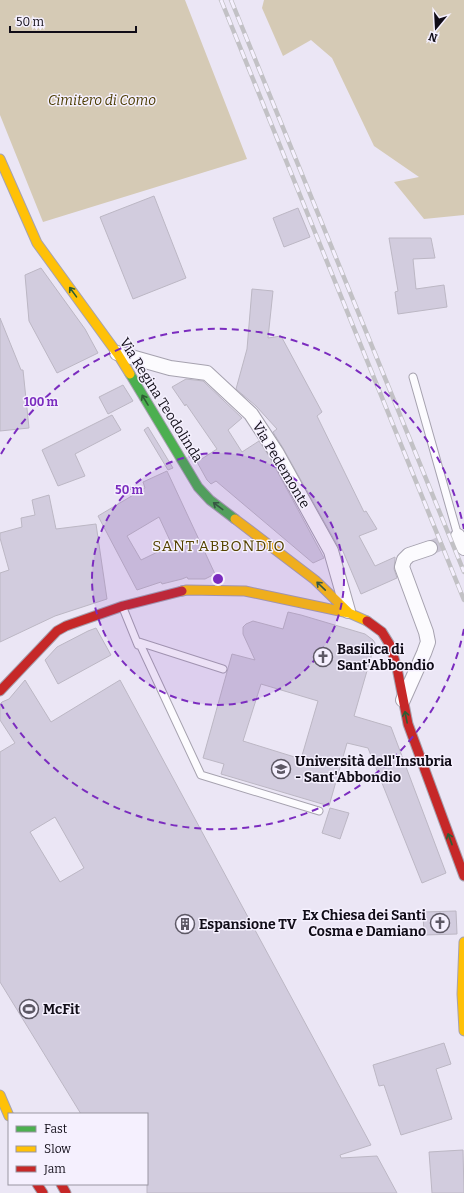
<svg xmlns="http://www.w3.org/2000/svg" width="464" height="1193" font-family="Bitter,serif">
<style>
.green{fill:#d5cab5}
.building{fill:#d2ccde;stroke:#bcb7c4;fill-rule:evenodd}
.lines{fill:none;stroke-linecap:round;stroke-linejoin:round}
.street-tunnel{stroke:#cac5d4;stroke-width:14;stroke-dasharray:14 7;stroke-linecap:butt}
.lane-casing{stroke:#a6a2af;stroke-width:9}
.street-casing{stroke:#a6a2af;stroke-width:16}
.fast-casing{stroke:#a6a2af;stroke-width:11}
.slow-casing{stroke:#a6a2af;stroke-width:11}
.jam-casing{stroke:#a6a2af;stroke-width:11}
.lane{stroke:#fcfbfe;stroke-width:7}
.street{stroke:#fcfbfe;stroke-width:14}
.fast{stroke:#4caf50;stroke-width:9}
.slow{stroke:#ffc107;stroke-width:9}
.jam{stroke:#c62828;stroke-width:9}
.rail-casing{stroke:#c2c1c5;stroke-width:4.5}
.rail{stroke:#f5f0fe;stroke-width:3;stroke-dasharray:9;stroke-linecap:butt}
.oneway{stroke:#2e5e34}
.ring{fill:none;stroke:#7b2cbf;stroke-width:2;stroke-dasharray:7 5}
.labels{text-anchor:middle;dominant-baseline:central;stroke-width:3;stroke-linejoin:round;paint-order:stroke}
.park-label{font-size:14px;font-style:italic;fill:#4c3d02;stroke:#f5f0fe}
.street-label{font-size:14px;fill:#100c17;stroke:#f5f0fe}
.poi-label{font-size:14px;font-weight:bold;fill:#100c17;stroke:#f5f0fe;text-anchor:start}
.neighbourhood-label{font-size:15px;letter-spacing:1px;fill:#554300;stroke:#f5f0fe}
.centre{fill:#7b2cbf;stroke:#f5f0fe;stroke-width:2}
.ring-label{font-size:12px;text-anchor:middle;font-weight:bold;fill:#7b2cbf;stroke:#f5f0fe;stroke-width:3;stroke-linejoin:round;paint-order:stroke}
</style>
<rect width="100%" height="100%" fill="#ebe6f5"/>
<path class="green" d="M0,0H185L247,159L43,222L0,115Z
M264,0H464V215L424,219L394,182L419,177L374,146L332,58L311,40L283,56L262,8Z"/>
<path class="building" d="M154,196L186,278L133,299L100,217Z
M298,208L310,237L284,247L273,218Z
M389,238H431L435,258L413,259L416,289L444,285L447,307L398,314L395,292L398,291Z
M41,268L85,329L98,353L57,373L29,321L25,275Z
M252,289L273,291L268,338L281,336L322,412L317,416L364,512L366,511L377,529L359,536L375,566L395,557V559L394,569L397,578L361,594L342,549L340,550L283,448L273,432L277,429L256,406L236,389L247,349Z
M0,318L21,370H23L29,428L0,431Z
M186,379L203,381L242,418L228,430L242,452L259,441L269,456L324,558L313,563L216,481L211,484L207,480L197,462L217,449L186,404L185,406L172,387Z
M123,385L133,401L108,414L99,397Z
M112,415L121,430L75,454L85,476L58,486L42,450Z
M148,427L173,468L168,470L144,430Z
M167,471L215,574L205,579H188L187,577L182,579L162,584L161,582L137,590L98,516L145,488L143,482ZM159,517L172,545L141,560L127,536Z
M49,495L56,529L96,524L107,599L55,616L0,642V573L9,570L0,538V533L22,527L21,518L35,515L32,500Z
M288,612L301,615L365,634L373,640L375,643L354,716L391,727L446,873L422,883L368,748L347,743L329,806L221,774L224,764L203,758L232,654L255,660L243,634V627L246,624L253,621L283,629ZM261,684L318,701L301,759L243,741Z
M96,628L111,655L58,684L45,660L57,647L88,631Z
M25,680L51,722L120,680L371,1145L340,1155L341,1158L377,1156L397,1193H147V1114H81L0,982V752L15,743L0,720V704L2,702L9,699ZM55,817L84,868L60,882L30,832Z
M330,808L349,813L340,839L322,833Z
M456,911L457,934L424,935L423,912Z
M444,1043L451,1064L436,1069L452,1119L401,1135L384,1085L379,1086L373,1065Z
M463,1150L464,1193H432L429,1152Z"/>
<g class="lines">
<path class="street-tunnel" d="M430,548L458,536"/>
<g class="lane-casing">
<path id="lane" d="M413,377L458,536
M123,608L138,645L139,642L201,775L319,811
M139,642L223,669"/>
</g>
<g class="street-casing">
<path id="street" d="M117,353L170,368L207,373L251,414L276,452L331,551L348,611
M458,536L464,548
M403,700L424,653L428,642L426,632L402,567L404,560L409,555L430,548"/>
</g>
<g class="fast-casing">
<path id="fast" d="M130,374L198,487L210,500L235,519"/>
</g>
<g class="slow-casing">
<path id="slow" d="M0,159L37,243L117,353L130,374
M235,519L315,580L349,613
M182,591L187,590L245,591L349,613L367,621
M464,942L462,994L464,1031
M0,1095L9,1116"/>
</g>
<g class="jam-casing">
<path id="jam" d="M367,621L382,632L390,645L397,668L408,724L464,876
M0,691L57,631L66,626L123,606L182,591
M37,1184L43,1193
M61,1184L66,1193"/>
</g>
<use href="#lane" class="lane"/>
<use href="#street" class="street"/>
<use href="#fast" class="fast"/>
<use href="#slow" class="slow"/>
<use href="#jam" class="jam"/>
<g class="rail-casing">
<path id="rail" d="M221,0L464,600
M231,0L464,572"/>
</g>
<use href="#rail" class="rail"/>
</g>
<defs><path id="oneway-shaft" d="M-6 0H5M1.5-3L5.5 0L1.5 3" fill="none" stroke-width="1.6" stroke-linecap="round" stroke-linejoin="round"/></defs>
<g class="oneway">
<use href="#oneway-shaft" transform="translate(73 292) rotate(-126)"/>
<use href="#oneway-shaft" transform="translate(145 400) rotate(-121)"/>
<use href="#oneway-shaft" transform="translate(218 506) rotate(-143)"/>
<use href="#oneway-shaft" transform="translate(321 586) rotate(-136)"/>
<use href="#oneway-shaft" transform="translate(406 717) rotate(-101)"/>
<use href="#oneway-shaft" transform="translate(450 839) rotate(-110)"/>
</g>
<circle cx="218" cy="579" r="126" fill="#7b2cbf" fill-opacity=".12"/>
<g class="ring">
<circle cx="218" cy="579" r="126"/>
<path d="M464 629A251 251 0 0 1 1 704M1 454A251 251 0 0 1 464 529"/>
</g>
<defs>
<g id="church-ring" transform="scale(1)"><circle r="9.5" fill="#f5f0fe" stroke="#5d5865" stroke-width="1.5"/><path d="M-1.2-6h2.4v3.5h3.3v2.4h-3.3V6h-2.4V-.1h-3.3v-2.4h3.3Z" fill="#5d5865"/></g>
<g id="university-ring" transform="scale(1)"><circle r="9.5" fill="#f5f0fe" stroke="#5d5865" stroke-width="1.5"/><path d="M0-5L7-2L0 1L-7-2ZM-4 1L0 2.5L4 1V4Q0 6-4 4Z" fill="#5d5865"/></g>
<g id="building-ring" transform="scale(1)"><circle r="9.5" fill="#f5f0fe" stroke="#5d5865" stroke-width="1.5"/><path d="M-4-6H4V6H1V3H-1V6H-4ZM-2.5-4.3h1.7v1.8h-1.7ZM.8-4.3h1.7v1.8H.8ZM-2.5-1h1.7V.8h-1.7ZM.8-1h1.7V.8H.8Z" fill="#5d5865"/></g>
<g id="stadium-ring" transform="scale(1)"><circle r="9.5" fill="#f5f0fe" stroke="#5d5865" stroke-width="1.5"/><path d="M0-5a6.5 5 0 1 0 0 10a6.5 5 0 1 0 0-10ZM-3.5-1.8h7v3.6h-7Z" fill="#5d5865"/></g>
</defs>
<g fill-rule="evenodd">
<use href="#church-ring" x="323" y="657"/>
<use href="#university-ring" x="281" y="769"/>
<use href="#church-ring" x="440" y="923"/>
<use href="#building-ring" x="185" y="924"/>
<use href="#stadium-ring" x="29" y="1009"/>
</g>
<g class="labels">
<g class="park-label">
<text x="102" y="100">Cimitero di Como</text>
</g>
<g class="street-label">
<text transform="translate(161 400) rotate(58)">Via Regina Teodolinda</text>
<text transform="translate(281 465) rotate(59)">Via Pedemonte</text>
</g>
<g class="poi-label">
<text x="337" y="649">Basilica di<tspan x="337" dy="16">Sant'Abbondio</tspan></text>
<text x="295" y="761">Università dell'Insubria<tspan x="295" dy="16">- Sant'Abbondio</tspan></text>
<text x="426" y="915" text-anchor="end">Ex Chiesa dei Santi<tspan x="426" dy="16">Cosma e Damiano</tspan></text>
<text x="199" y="924">Espansione TV</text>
<text x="43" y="1009">McFit</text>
</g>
<g class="neighbourhood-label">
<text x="219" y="546">SANT'ABBONDIO</text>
</g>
</g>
<circle cx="218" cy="579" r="6" class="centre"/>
<g class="ring-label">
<text x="41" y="406">100 m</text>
<text x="129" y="494">50 m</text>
</g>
<rect x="8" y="1113" width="140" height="72" fill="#f5f0fe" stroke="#9995a2"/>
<rect x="16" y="1126" width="20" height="6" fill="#4caf50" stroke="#9995a2"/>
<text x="44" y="1133" font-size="12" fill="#100c17">Fast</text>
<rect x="16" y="1146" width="20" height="6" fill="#ffc107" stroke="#9995a2"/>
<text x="44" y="1153" font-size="12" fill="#100c17">Slow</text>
<rect x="16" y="1166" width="20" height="6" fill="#c62828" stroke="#9995a2"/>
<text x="44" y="1173" font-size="12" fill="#100c17">Jam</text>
<g transform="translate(436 28) rotate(198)" stroke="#f5f0fe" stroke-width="3" paint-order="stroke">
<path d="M0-3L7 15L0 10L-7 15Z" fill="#100c17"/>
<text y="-6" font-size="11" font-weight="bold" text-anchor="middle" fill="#100c17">N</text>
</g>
<path d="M10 26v6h126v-6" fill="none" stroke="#100c17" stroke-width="2"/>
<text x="16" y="26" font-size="12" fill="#100c17" stroke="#f5f0fe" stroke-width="3" paint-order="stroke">50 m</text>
</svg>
